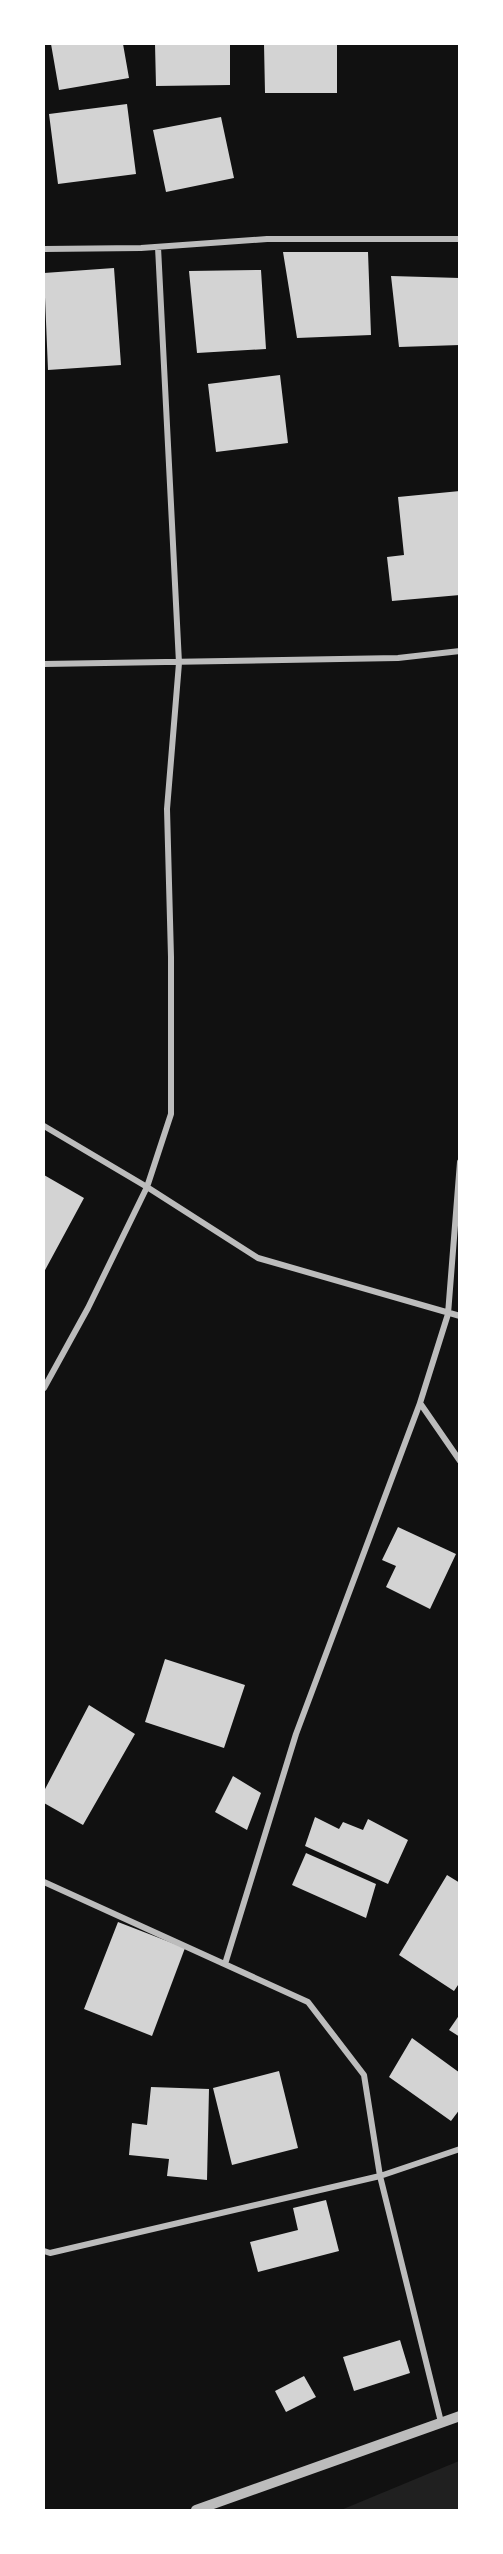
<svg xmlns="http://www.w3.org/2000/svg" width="503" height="2554" font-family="Barlow,sans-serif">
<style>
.green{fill:#202020}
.building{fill:#d3d3d3}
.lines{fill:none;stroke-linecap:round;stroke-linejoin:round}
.minor{stroke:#bcbcbc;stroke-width:6}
.tertiary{stroke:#bcbcbc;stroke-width:10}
</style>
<rect width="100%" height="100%" fill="#111"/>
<path class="green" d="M459,2461V2510H341Z"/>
<path class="building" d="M51,44H123L129,78L59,90Z
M155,44H230V85L156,86Z
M264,44H337V93H265Z
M127,104L136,174L58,184L49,114Z
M221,117L234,178L166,192L153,130Z
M283,252H368L371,335L297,338Z
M114,268L121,365L48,370L44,273Z
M261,270L266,349L197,353L189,271Z
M391,276L460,278V345L399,347Z
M280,375L288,443L216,452L208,384Z
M460,491V595L392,601L387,557L404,555L398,497Z
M44,1175L84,1198L44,1272Z
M398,1527L456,1554L430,1609L386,1587L396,1566L382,1560Z
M165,1659L245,1685L224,1748L145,1722Z
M89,1705L135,1734L83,1825L44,1803V1791Z
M233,1776L261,1793L247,1830L215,1812Z
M315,1817L339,1829L343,1822L363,1830L368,1819L408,1840L388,1884L305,1846Z
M306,1853L376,1884L366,1918L292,1885Z
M447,1875L460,1883V1982L454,1991L399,1955Z
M118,1922L185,1948L152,2036L84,2009Z
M460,2014V2037L449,2030Z
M412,2038L460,2073V2109L451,2121L389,2077Z
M279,2071L298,2148L232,2165L213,2088Z
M151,2087L209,2089L207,2180L167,2176L169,2159L129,2155L132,2123L147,2125Z
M326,2200L339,2251L258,2272L250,2242L298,2230L293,2208Z
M400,2340L410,2373L354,2391L343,2357Z
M304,2376L316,2397L286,2412L275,2391Z"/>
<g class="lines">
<path class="minor" d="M44,249L141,248L267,239H460
M44,664L398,658L460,651
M44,1126L147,1187L258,1258L460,1316
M460,1162L448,1314L420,1403L460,1461
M44,1388L88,1308L147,1187L171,1114V957L167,809L179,663L158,247
M44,1882L308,2002L364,2075L380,2176L50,2253L44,2251
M225,1964L296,1734L420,1403
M441,2422L380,2176L460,2149"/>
<path class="tertiary" d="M196,2510L460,2416"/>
</g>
<rect width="503" height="2554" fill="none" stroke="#ffffff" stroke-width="90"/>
</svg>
